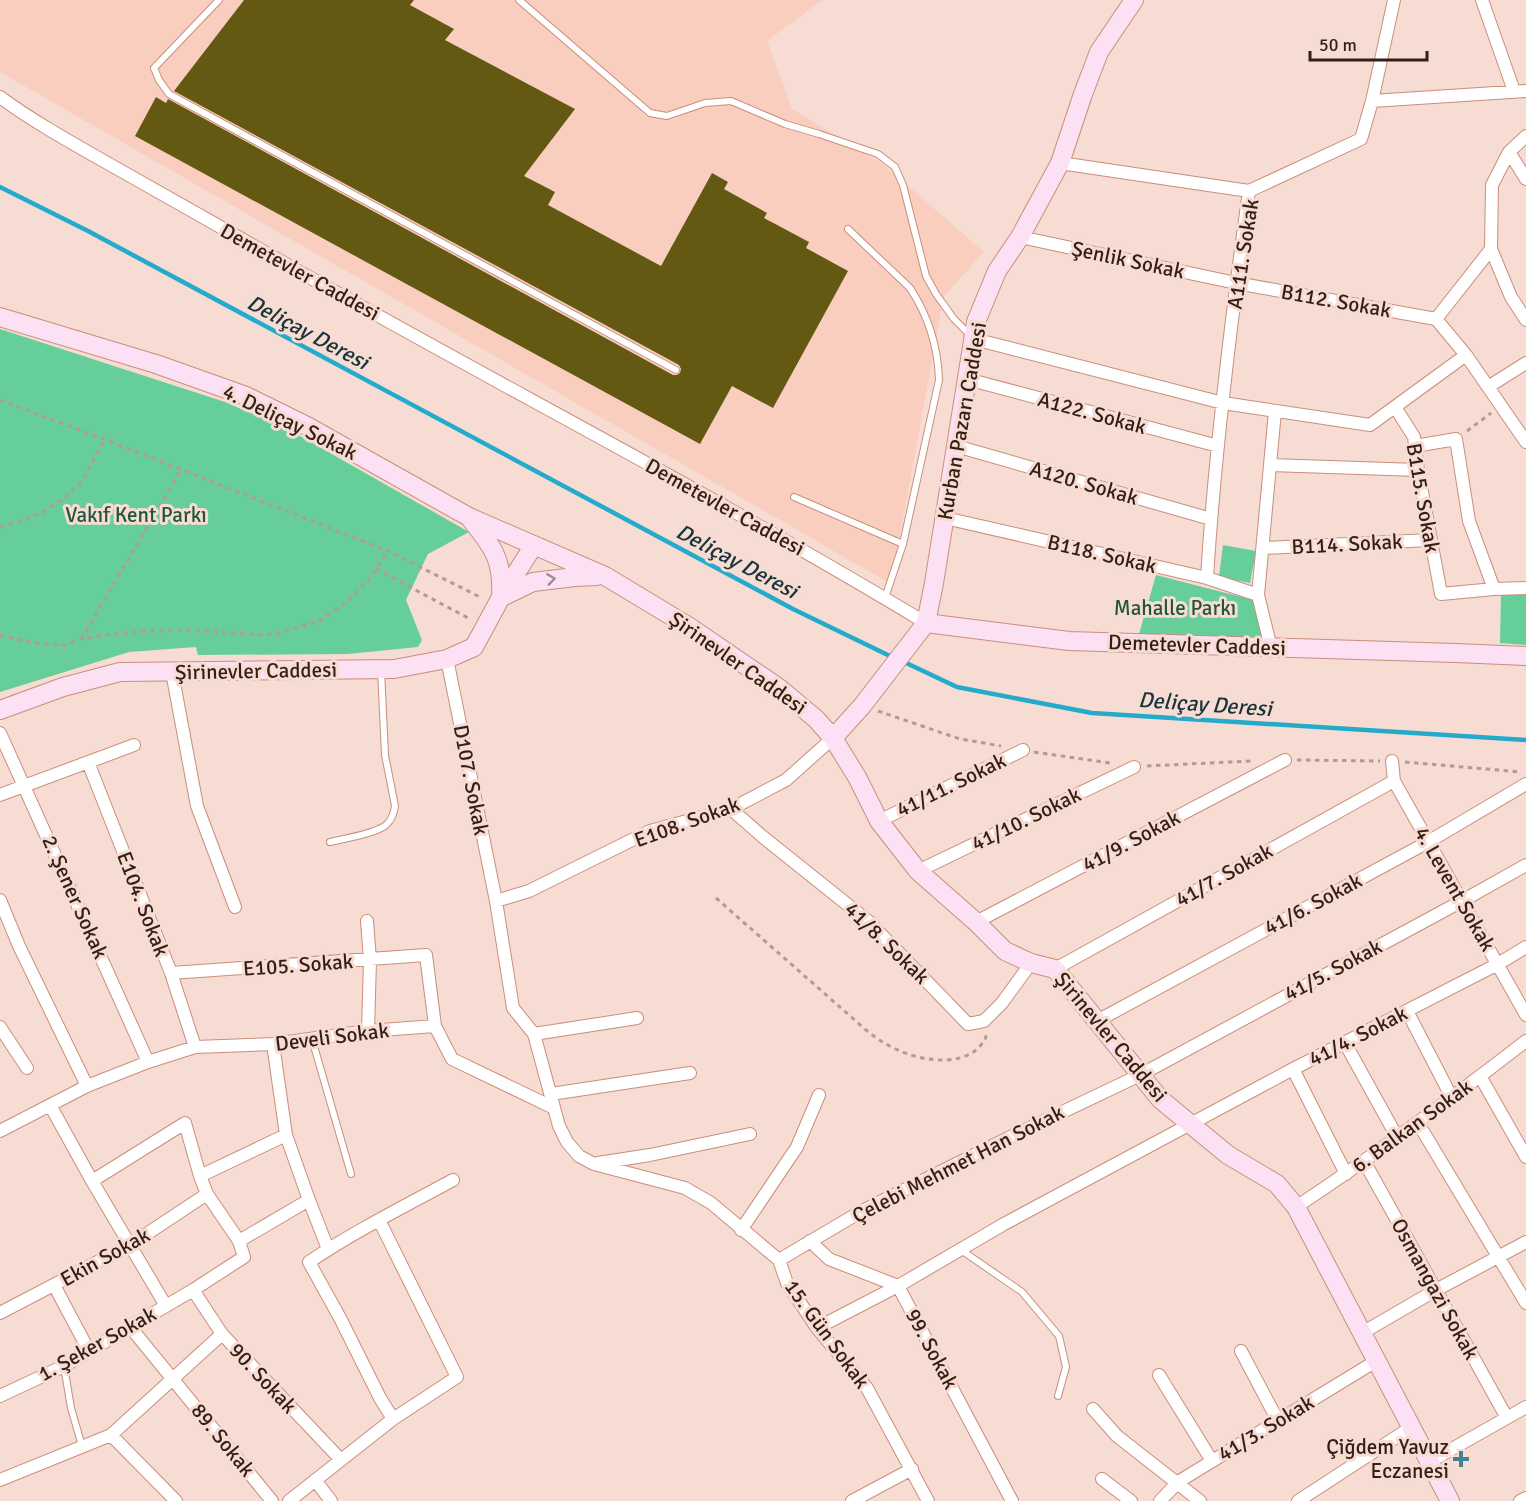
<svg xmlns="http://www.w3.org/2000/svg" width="1526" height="1501" font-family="Signika,sans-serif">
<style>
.built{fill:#f9cebf}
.green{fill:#66ce99}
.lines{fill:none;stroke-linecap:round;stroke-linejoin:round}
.stream{stroke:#24abcc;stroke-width:4.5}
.building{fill:#645912}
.lane-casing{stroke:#ca8e7a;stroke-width:8}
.street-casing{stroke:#ca8e7a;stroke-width:14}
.secondary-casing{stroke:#ca8e7a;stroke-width:20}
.path{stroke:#b49b92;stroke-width:3;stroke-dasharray:4.5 4.5;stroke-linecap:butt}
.lane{stroke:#fff;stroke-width:6}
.street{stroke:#fff;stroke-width:12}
.secondary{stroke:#fbe1f3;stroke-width:18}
.oneway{stroke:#a28990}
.poi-dot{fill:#418295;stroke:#f6dcd3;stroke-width:2}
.labels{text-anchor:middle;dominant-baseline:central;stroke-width:6;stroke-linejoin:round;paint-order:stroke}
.street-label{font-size:21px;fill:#351e16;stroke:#f6dcd3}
.park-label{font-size:21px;fill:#22563c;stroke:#f6dcd3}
.poi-label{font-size:21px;fill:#351e16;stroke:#f6dcd3;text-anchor:end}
.water-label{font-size:22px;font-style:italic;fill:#19333b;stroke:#f6dcd3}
</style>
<rect width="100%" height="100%" fill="#f6dcd3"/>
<path class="built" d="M0,0H822L767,41L792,109L884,165L984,252L944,296L891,584L0,72Z"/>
<path class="green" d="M0,329L225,402L286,428L469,532L428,554L406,600L422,640L418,647L348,654L198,655L196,647L129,652L0,692Z
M1223,545L1256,551L1250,583L1219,577Z
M1156,575L1257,601L1262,638L1139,634Z
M1501,595H1526V645L1500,643Z"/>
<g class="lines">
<path class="stream" d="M0,187L88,231L793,609L894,658
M902,661L957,687L1092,713L1526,740"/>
</g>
<path class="building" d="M244,0H414L410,5L454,29L445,40L575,109L524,176L555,192L548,205L661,266L712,173L728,182L724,189L767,213L764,218L809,242L806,248L848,271L773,408L732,386L700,444L135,136L156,97L166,103L168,99L673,375H677L680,373L681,369L679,365L174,91Z"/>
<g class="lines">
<g class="lane-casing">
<path id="lane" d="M219,0L154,68L159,80L169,94L676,370
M519,0L650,113L667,116L705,103L731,101L785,124L819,134L878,154L895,167L903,185L926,276L936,294L954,319L971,336
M848,229L910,288C929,317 938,346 939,380L903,544L885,598
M794,497L903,544
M330,842C343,839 379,833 387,824C392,819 394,813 395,806L385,755L381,670
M312,1039L351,1174
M961,1250L1022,1292L1059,1336L1066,1367L1058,1396
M64,1366L71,1408L82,1446"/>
</g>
<g class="street-casing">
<path id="street" d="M1482,0L1514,91
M0,97C34,122 72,143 109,164C161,193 212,222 263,251C483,377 709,492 926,623
M1372,101L1526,91
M1526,136L1509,152L1492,185L1491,249L1511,297L1526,320
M1509,152L1526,179
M1060,163L1249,191
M1020,237L1236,283L1436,319L1466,355L1526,442
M1436,319L1491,249
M974,339L1223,403L1370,425L1466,355
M967,379L1218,446
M1488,387L1526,363
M1395,407L1414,437L1418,470L1441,594L1494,589L1526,588
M956,446L1211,519
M1415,446L1456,439L1469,521L1494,589
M1270,465L1418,470
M945,518L1207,578L1258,595
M1263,548L1430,540
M1207,578C1215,448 1231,320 1249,191L1361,139L1372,101L1394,0
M1271,648L1258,595L1275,411
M447,659L496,901L513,1008L534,1034L559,1126L567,1142L579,1156L594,1164L685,1188L711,1203L779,1260L787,1283L817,1328L867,1388L928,1501
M172,672L197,806L235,907
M0,733L148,1062
M1392,761L1394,781L1526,1015
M88,762L171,973L195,1047
M0,795L134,745
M731,809L763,837L868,921L968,1024L984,1021L1002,1003L1031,963
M879,821L1023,750
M918,871L1134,767
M0,900L19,946L87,1086
M496,901L529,891L650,831L731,809L786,780L833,738
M367,921L370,960L368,1031
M976,922L1285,760
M1055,969L1394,781
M171,973L426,955L435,1026
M1407,1011L1452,1098
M1097,1021L1428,842L1526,784
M0,1027L27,1068
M534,1034L637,1018
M1345,1043L1397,1137
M273,1044L286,1135L309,1200L328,1249
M1293,1069L1346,1174
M1480,1076L1526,1157
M551,1094L690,1073
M50,1105L92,1181L166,1306
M1418,1123L1526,1303
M0,1131L87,1086L148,1062L195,1047L273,1044L368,1031L435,1026L452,1059L554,1108
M1364,1161L1507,1418
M598,1163L650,1155L750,1134
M200,1176L286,1135
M92,1181L185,1123L200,1176L207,1194L239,1241
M1296,1207C1375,1155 1451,1099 1526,1041
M741,1230L797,1147L819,1095
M810,1241L829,1259L898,1286L1012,1501
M779,1260L862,1211L1006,1139L1140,1075L1462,901L1526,865
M54,1285L89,1351
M193,1290L222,1334L341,1460
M0,1313L130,1245L207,1194
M131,1328L272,1501
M817,1328L898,1286L1004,1224L1293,1069L1498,964L1526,947
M1362,1333L1436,1290L1526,1242
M1241,1351L1278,1421
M1159,1375L1212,1461
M0,1396L64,1366L193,1290L244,1257L239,1241L309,1200
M1093,1409L1117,1436L1200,1501
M393,1419L380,1398L340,1318L309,1262C355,1231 405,1206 453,1180
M111,1435L176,1501
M1429,1462L1526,1407
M1102,1479L1131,1501
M0,1480L111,1435L222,1334
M315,1480L331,1501
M289,1501L393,1419L457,1377L379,1220
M852,1501L912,1469
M1160,1501L1178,1482L1376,1361
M1298,1501L1410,1428
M1520,1501L1526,1498"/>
</g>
<g class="secondary-casing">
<path id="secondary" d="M0,317L156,364L246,396L307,426L469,517L605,576L688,626L779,688L816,719L833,738L857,777L879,821L918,871L976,922L1005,951L1031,963L1055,969L1160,1099L1228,1155L1277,1184L1296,1207L1450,1501
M472,521C494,548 503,561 501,597
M502,597L533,582L575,577L597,576
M926,623L1069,641L1456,653L1526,656
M0,710L63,687L120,672L394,669L447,659L474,647L501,597L534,545
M833,738L862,706L926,623L934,583L976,322L997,271L1020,237L1060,163L1083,94L1099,52L1134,0"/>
</g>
<path class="path" d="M0,400L104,439L388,551L482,598
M1467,431L1491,413
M0,527L20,521L44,512L64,498L83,480L104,440
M376,569L470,619
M0,635L24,641L50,645H65L80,639L104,635L148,631L193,630L261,635L275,634L319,621L347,602L370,578L388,551
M81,639L181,470
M878,711L960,739L1001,746
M1034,752L1110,763
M1297,760L1380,761
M1405,762L1521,772
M1147,766L1251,761
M716,898L866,1030C876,1038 886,1045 898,1050C924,1062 971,1069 986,1037L985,1033"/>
<use href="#lane" class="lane"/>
<use href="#street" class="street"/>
<use href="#secondary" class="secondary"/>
</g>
<defs><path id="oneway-chevron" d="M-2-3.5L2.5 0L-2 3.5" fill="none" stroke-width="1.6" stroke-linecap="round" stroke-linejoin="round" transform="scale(1.5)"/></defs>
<use class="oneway" href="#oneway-chevron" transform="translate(551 579) rotate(-8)"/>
<path class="poi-dot" d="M1458 1450h6v6h6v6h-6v6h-6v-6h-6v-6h6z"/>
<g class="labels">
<g class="street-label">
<text transform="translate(1243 254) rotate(-81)">A111. Sokak</text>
<text transform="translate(1128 260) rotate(12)">Şenlik Sokak</text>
<text transform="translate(300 272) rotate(29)">Demetevler Caddesi</text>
<text transform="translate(1336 301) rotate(10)">B112. Sokak</text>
<text transform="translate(1092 413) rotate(15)">A122. Sokak</text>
<text transform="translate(962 421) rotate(-80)">Kurban Pazarı Caddesi</text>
<text transform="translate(290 422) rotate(26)">4. Deliçay Sokak</text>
<text transform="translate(1084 483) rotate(16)">A120. Sokak</text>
<text transform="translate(1423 498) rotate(80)">B115. Sokak</text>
<text transform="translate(725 507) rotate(29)">Demetevler Caddesi</text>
<text transform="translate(1347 544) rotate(-3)">B114. Sokak</text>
<text transform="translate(1102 554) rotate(13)">B118. Sokak</text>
<text transform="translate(1197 645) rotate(2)">Demetevler Caddesi</text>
<text transform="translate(738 663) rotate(35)">Şirinevler Caddesi</text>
<text transform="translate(256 671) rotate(-1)">Şirinevler Caddesi</text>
<text transform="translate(471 780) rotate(79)">D107. Sokak</text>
<text transform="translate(951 785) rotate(-26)">41/11. Sokak</text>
<text transform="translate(1026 819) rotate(-26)">41/10. Sokak</text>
<text transform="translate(687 822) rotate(-20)">E108. Sokak</text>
<text transform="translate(1131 841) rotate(-28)">41/9. Sokak</text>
<text transform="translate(1224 875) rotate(-29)">41/7. Sokak</text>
<text transform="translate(1455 889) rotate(60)">4. Levent Sokak</text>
<text transform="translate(75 897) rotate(66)">2. Şener Sokak</text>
<text transform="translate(143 904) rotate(69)">E104. Sokak</text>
<text transform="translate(1313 904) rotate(-28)">41/6. Sokak</text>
<text transform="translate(887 943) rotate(44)">41/8. Sokak</text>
<text transform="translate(298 965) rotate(-4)">E105. Sokak</text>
<text transform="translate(1333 970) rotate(-28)">41/5. Sokak</text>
<text transform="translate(1358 1036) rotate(-27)">41/4. Sokak</text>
<text transform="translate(332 1037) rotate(-7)">Develi Sokak</text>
<text transform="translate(1111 1037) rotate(50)">Şirinevler Caddesi</text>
<text transform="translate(1412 1126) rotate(-36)">6. Balkan Sokak</text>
<text transform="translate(958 1164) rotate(-27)">Çelebi Mehmet Han Sokak</text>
<text transform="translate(105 1257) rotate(-29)">Ekin Sokak</text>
<text transform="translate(1435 1289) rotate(61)">Osmangazi Sokak</text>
<text transform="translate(827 1334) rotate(54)">15. Gün Sokak</text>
<text transform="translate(97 1344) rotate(-29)">1. Şeker Sokak</text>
<text transform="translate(932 1349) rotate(62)">99. Sokak</text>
<text transform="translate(263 1378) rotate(47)">90. Sokak</text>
<text transform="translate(1266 1428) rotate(-31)">41/3. Sokak</text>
<text transform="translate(223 1440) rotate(51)">89. Sokak</text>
</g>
<g class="park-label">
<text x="136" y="515">Vakıf Kent Parkı</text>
<text x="1175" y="608">Mahalle Parkı</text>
</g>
<g class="poi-label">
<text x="1449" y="1447">Çiğdem Yavuz<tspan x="1449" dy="24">Eczanesi</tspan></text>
</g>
<g class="water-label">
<text transform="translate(308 332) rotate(28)">Deliçay Deresi</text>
<text transform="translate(737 561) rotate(28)">Deliçay Deresi</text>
<text transform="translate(1205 704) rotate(4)">Deliçay Deresi</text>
</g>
</g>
<path d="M1310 51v9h117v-9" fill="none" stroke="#351e16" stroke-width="3"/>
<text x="1319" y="51" font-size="18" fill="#351e16" stroke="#f6dcd3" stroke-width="4.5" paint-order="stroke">50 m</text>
</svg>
